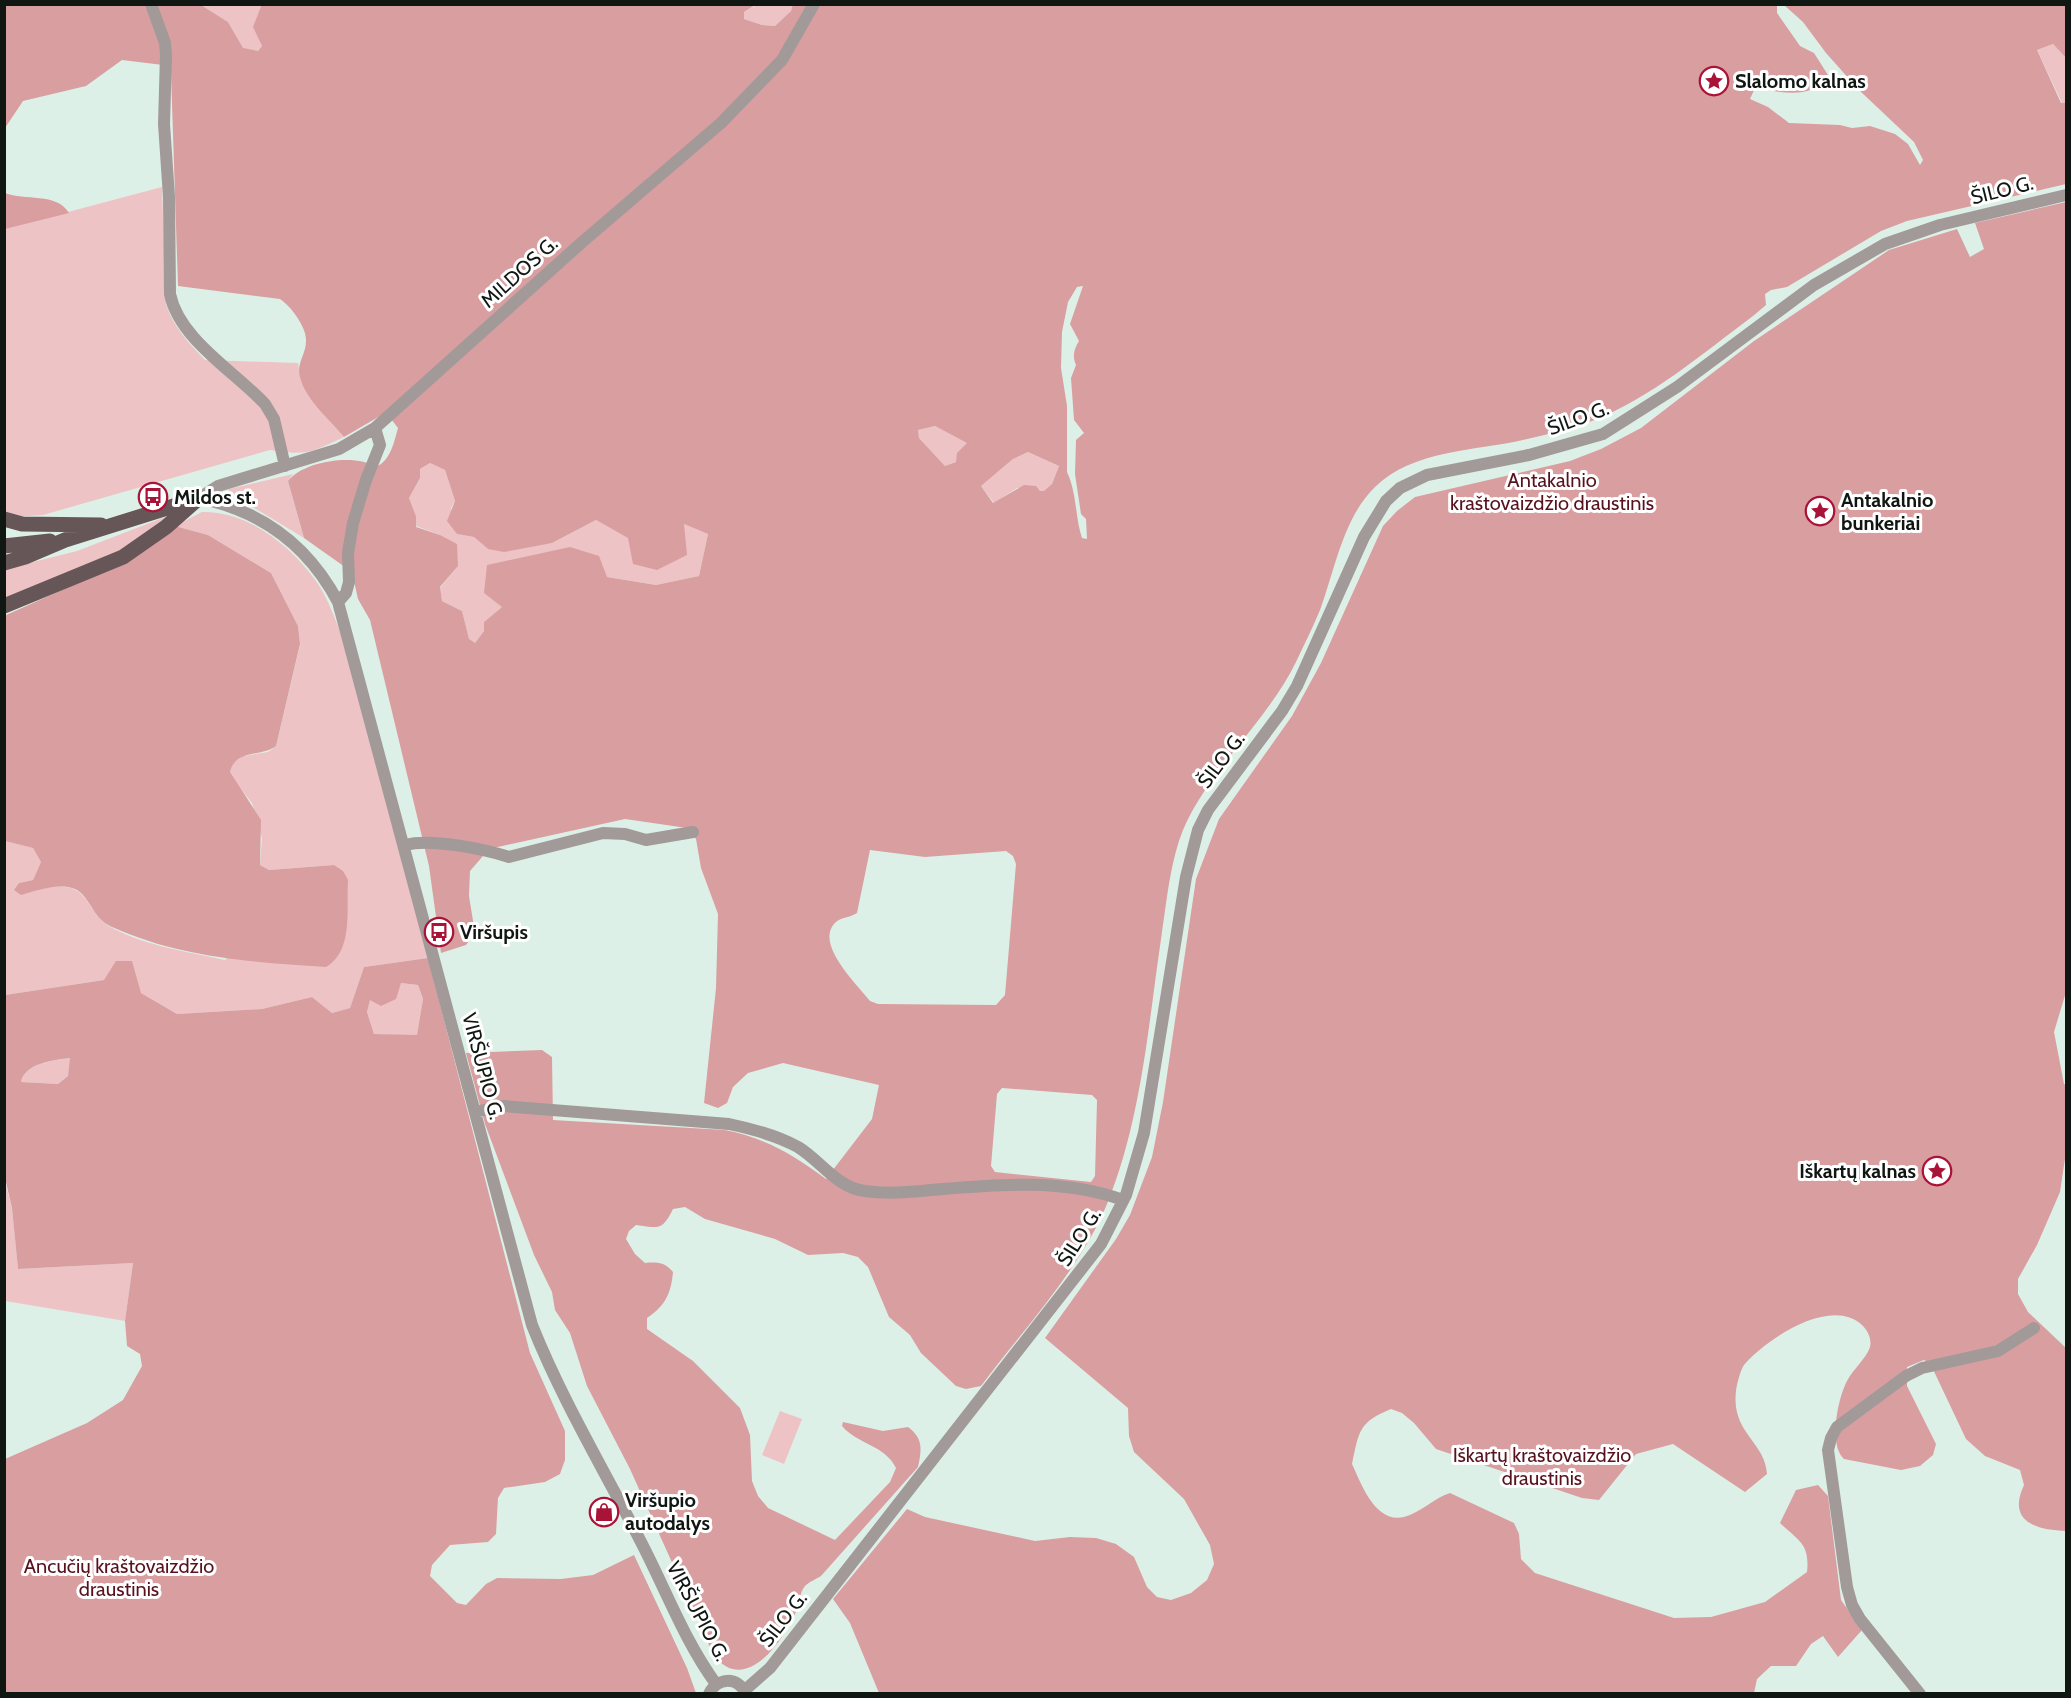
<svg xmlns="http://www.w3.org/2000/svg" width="2071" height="1698" font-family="Cabin,sans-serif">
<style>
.green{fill:#eec3c5}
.forest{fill:#d99ea0;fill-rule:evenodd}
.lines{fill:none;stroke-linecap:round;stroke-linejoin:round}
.minor{stroke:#a29999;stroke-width:12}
.major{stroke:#665657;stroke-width:15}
.labels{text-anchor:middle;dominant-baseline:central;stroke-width:6;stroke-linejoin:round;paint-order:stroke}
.poi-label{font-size:20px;font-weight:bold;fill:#101713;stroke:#fff;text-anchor:start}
.street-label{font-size:20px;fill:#101713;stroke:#fff}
.park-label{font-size:20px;fill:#58121e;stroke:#fff}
</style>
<rect width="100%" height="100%" fill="#ddf0e7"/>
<path class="green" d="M201,5H262L254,27L262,46L258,51L243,49L228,22Z
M757,5H793L791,11L775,26L762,25L744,19V12Z
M2053,44L2066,58V103H2062L2037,50Z
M162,187L166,304C173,327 189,343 205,360L298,363C301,393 325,415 344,437C312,452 307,456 270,450L43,515L13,517L5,513L4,229Z
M935,426L968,443L956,462L945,466L919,438L918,430Z
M1028,452L1059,466L1052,484L1044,492L1017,488L994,503L981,486L1013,459Z
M430,463L445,470L455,501L451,508L457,534L474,537L488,549L552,543L596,520L629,538L684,524L708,534L699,576L656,585L607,577L502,607L484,622V631L475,643L469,640L462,611L442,601L440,588L458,566L440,535L416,526V516L409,498L420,478V469Z
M293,474L288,481L304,538L228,492L229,489Z
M202,512C248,511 290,545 316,581C328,598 335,619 343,639L428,958L364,967L350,1008L332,1013L312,997L262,1009L177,1014L141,993L104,980L5,995V841L33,848L41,862L33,880L19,883L15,890L21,894C37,890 55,884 71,888C88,893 93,917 109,926C141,945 189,952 225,960L334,865L269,870L260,865L262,838L252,803L234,781L230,772L233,763L238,757L268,752L276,746L300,645L298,626L271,573L208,535L175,526Z
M173,514L135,544L5,602V569L77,551Z
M401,983L418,985L423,999L417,1036L374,1034L367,1012L370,999Z
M71,1058L68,1076L58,1084L21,1082C25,1063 55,1060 71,1058Z
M4,1178L12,1208L18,1269L133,1263L125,1321L5,1301Z
M780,1411L802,1419L784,1464L762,1455Z"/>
<path class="forest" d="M262,4H757L744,12V19L762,25L775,26L791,11L793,4H1777V13L1800,46L1814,53L1828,75C1813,101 1780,92 1755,88L1750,99L1768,107L1789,123L1840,125L1852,128L1870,126L1895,134L1908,144L1920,165L1923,160L1914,142L1859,90L1826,53L1803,22L1784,5H2066V58L2053,44L2037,50L2061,103H2066V184L1907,221L1881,231L1787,287L1771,290L1765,294L1766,305L1753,316C1702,354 1651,398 1592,421C1570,429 1546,435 1523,440C1474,451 1413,450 1375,487C1343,518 1335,570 1320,610C1313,627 1304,645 1296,662C1266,724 1199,779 1179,841C1169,872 1166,906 1161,939C1148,1028 1141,1121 1107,1204C1081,1268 1022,1331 981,1386L966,1389L956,1386L921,1353L910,1335L889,1317L868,1267L858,1257L843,1253L808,1255L775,1239L705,1219L685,1207L673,1209C662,1231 659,1228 636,1225L629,1231L626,1239L635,1254L645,1263C658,1262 664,1262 673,1272C671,1294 665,1306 647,1318V1329L693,1361L740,1408L750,1435L752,1481L758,1496L768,1508L835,1540L890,1482L896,1468C885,1445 857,1444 842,1426L843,1422L883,1431L908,1427C923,1438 922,1449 918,1467L821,1576C816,1579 809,1582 805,1586C799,1593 801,1600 798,1607C785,1639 747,1696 714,1656L630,1469L587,1386L570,1333L555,1310L552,1292L534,1255L485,1124L466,1053L542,1050L552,1057L553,1120L725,1130C765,1138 794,1155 826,1179L872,1119L879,1085L783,1063L748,1073L733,1087L727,1103L718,1108L704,1103L716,988L718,914L701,868L696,839L687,828L625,819L489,849L470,871L469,896L475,933L466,945L441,953L429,866L370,620L358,599L352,572L304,538L288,481C303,461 356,453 376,467C391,460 394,442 398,428L391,419L380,416L344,437C330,420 305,399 300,377C296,363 306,355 306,341C307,328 291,306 280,299L178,286L171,73L163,65L122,60L86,86L23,101L5,128V5H201L228,22L243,48L258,51L262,46L253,27ZM1083,286L1070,324L1079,341C1074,349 1072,356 1076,365L1071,378L1074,420L1084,433L1076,440L1075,474L1081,514L1086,519L1087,539L1082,538C1075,517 1077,493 1067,472V406L1061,368L1062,332L1068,302L1077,287ZM935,426L967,443L957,453L956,462L945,466L919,438L918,430ZM1028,452L1059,466L1052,484L1044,491H1040L1036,486L1024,485L993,503L981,486L1013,459ZM430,463L445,470L455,501L447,521L457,534L474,537L488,549L504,552L552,543L596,520L628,538L633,564L657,570L687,555L684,524L708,534L699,576L656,585L607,577L599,556L570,547L487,565L484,593L502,607L484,622V631L475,643L469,639L462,611L442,601L440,587L458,566L457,544L440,535L416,527V516L409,498L420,478V469ZM870,850L925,857L1006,851L1013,856L1016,864L1005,995L996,1005L878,1004L870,1001C857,984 813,943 836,922C841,917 850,918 857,913ZM1002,1088L1092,1095L1097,1100L1095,1176L1091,1182L995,1172L991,1166L997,1094Z
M5,193C24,201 57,192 69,213L5,229Z
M2066,202V992L2054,1032L2064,1084L2066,1085V1152L2060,1192L2037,1245L2018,1279V1294L2028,1312L2066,1348V1531C2035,1530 2007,1521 2024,1485L2020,1470L1985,1456L1966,1439L1930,1363L1924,1360L1907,1367V1386L1936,1444L1933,1455L1920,1466L1901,1470L1844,1459C1828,1445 1838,1398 1847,1381C1853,1369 1866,1359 1870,1347C1872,1340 1868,1331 1863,1326C1832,1295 1766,1339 1744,1365C1740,1371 1737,1384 1736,1391C1731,1433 1765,1441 1767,1474L1745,1492L1673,1444L1636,1454L1599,1500L1582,1498L1436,1449L1414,1423L1402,1413L1391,1409C1359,1422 1359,1431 1352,1464C1361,1483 1375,1524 1404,1517C1420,1513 1434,1498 1450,1493L1514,1523L1519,1534L1521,1559L1535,1573L1674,1618L1711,1617L1765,1602L1807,1572C1810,1544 1799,1541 1780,1523L1796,1490L1818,1485L1828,1496L1841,1600L1862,1630L1838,1657L1823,1636L1811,1644L1796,1666H1771L1757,1679L1754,1693H879L850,1623L833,1599L907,1509L925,1517L1035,1541L1070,1537L1096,1538L1116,1544L1134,1557L1147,1587L1157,1597L1171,1600L1191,1593L1207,1580L1214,1564L1210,1545L1184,1499L1134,1452L1129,1436L1128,1408L1045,1338L1116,1239L1130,1215L1152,1157L1163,1102L1196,879L1219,819L1292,716L1321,663L1383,526L1397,511L1415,497L1570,461L1601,449L1641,428L1754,341L1889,250L1957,229L1970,257L1984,249L1975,223Z
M175,526L208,535L271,573L298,626L300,644L276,746C260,758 236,748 230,772L261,820L260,865L269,870L334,865L343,871L348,880C346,908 354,951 326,967C252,962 181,958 112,927C96,920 93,906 82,894C69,879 37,890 21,895L14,890L19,883L33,880L41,862L33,848L5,841L4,616L129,560Z
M428,958L530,1353L565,1431V1460L560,1474L545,1482L504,1488L498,1498L496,1534L488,1542L450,1545L432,1565L430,1576L457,1603L466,1605L486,1584L497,1578L561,1579L593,1575L634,1555L687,1668L696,1693L5,1694V1459L87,1423L123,1400L142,1366L140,1354L127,1346L125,1321L133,1263L18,1269L12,1208L5,1178V995L104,980L116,961H132L141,993L177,1014L262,1009L312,997L332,1013L350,1008L364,967ZM401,983L418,985L423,999L417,1035L374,1034L367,1012L370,1000L381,1006L396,999ZM70,1058L68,1076L58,1084L21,1082C25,1063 54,1060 70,1058Z"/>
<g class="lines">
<path class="minor" d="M151,4L165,43L166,55L164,124L169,197L170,294C179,339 234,371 265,404L274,419L285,466
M199,498C262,511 308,545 338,602L532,1325C562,1400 604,1470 641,1542C666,1590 684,1640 716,1684
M199,498L218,486L339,449L375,428L580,244L721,123L782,60L814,4
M338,602L346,593L349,582L348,553L353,523L366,480L380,445L375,428
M405,845C431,838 484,849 509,857L603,833L625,834L646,840L693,832
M475,1112L503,1106L729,1124C753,1129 776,1135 798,1147C821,1161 837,1188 865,1191C891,1195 918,1191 943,1189C1004,1184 1065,1179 1123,1200
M745,1690L770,1668L1101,1244L1126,1195L1144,1133L1186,877L1198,830L1208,810L1282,711L1297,686L1364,537L1386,501L1400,488L1427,475L1529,455L1603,434L1677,387L1814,285L1885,244L1940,225L2066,195
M709,1694C717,1677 738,1676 746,1694
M1920,1694L1860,1619L1852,1605L1847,1587L1828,1450L1831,1438L1837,1427L1906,1376L1922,1368L1998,1351L2034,1328"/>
<path class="major" d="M4,519L22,524L101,525
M4,546L50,541
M4,563L25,557L65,540L196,499
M4,606L123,557L166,527L199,498"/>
</g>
<defs>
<g id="sight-ring" transform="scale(1.5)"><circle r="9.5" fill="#fff" stroke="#aa1338" stroke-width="1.5"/><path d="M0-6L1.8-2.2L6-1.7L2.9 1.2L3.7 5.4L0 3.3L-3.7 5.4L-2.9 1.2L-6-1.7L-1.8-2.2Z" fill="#aa1338"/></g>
<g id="bus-ring" transform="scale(1.5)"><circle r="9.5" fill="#fff" stroke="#aa1338" stroke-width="1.5"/><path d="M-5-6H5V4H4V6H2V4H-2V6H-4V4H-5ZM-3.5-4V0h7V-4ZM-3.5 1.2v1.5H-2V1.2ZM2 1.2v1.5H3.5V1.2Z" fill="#aa1338"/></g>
<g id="shop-ring" transform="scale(1.5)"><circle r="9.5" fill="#fff" stroke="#aa1338" stroke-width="1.5"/><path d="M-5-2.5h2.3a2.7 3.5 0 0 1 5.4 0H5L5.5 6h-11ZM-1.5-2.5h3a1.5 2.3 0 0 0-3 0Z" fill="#aa1338"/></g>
</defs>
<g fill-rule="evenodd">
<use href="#sight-ring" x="1714" y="81"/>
<use href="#bus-ring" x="153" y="497"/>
<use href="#sight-ring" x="1820" y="511"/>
<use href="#bus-ring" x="439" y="932"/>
<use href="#sight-ring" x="1937" y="1171"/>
<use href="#shop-ring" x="604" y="1512"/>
</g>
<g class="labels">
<g class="poi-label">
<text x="1735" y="81">Slalomo kalnas</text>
<text x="174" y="497">Mildos st.</text>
<text x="1841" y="500">Antakalnio<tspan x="1841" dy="23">bunkeriai</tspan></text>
<text x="460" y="932">Viršupis</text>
<text x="1916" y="1171" text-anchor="end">Iškartų kalnas</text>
<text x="625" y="1500">Viršupio<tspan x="625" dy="23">autodalys</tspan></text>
</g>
<g class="street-label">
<text transform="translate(2002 190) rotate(-14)">ŠILO G.</text>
<text transform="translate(519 272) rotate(-42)">MILDOS G.</text>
<text transform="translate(1578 418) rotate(-20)">ŠILO G.</text>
<text transform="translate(1221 760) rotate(-53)">ŠILO G.</text>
<text transform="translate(483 1066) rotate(75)">VIRŠUPIO G.</text>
<text transform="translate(1079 1237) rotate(-58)">ŠILO G.</text>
<text transform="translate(698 1611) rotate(62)">VIRŠUPIO G.</text>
<text transform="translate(783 1619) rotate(-52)">ŠILO G.</text>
</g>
<g class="park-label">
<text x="1552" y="480">Antakalnio<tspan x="1552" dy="23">kraštovaizdžio draustinis</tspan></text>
<text x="1542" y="1455">Iškartų kraštovaizdžio<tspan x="1542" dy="23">draustinis</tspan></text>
<text x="119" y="1566">Ancučių kraštovaizdžio<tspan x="119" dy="23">draustinis</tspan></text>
</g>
</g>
<rect width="2071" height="1698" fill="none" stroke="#101713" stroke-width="12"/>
</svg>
